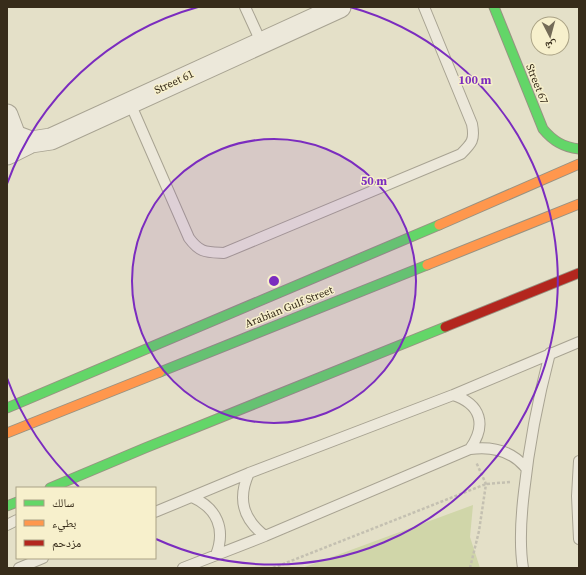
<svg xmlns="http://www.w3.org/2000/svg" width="586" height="575" font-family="'Source Serif 4','Noto Naskh Arabic',serif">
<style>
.green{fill:#d0d6a9}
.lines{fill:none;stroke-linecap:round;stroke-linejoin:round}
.lane-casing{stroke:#a8a392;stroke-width:12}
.street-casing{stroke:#a8a392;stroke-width:23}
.fast-casing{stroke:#989282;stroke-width:11}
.slow-casing{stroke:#989282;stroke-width:11}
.jam-casing{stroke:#989282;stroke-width:11}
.path{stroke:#c4c0b1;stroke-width:2.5;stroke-dasharray:3 2;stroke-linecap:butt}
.lane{stroke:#ece8da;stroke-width:10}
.street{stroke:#ece8da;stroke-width:21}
.fast{stroke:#63d668;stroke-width:9}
.slow{stroke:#ff974d;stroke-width:9}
.jam{stroke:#b3261e;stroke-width:9}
.ring{fill:none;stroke:#7b2cbf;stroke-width:2}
.labels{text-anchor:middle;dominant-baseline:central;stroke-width:3;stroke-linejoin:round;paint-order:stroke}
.street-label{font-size:11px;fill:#372c1a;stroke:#f7f0cc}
.centre{fill:#7b2cbf;stroke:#f7f0cc;stroke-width:2}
.ring-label{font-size:12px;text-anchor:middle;font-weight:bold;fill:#7b2cbf;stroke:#f7f0cc;stroke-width:3;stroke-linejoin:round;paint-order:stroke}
</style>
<rect width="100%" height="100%" fill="#e4e0c8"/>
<path class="green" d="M473,505L470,537L480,568H302Z"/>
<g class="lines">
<g class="lane-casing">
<path id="lane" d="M245,7L261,42
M130,103L189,238C200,253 206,252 224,253L461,154C472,143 475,140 472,124L424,7
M453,395C481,404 487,425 470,449
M579,461L577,496L579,539
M249,473C237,499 243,519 265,536
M192,497C217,508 226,529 216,555
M155,512L249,473L453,395L579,342
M7,525L17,520
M19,568L43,558
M183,568L265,536L470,449C492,446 512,451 526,468
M523,568C519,543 521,517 524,492C529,445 538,399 550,353"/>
</g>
<g class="street-casing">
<path id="street" d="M7,115L15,136L31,142
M7,154L31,142L51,139L340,7"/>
</g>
<g class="fast-casing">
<path id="fast" d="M494,7L543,129C553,141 563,147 579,149
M160,372L427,265
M7,408L439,225
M50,488L145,448L445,327
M7,506L17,502"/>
</g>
<g class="slow-casing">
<path id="slow" d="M439,225L579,164
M427,265L579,204
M7,433L160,372"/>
</g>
<g class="jam-casing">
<path id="jam" d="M445,327L579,273"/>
</g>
<path class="path" d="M273,568L486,484L510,482
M470,568L479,531L486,484L476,462"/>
<use href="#lane" class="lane"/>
<use href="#street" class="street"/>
<use href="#fast" class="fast"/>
<use href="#slow" class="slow"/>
<use href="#jam" class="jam"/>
</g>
<circle cx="274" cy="281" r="142" fill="#7b2cbf" fill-opacity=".12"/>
<g class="ring">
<circle cx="274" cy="281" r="142"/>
<path d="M79 487A284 284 0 0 1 7 378M7 184A284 284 0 0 1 198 7M350 7A284 284 0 1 1 156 539"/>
</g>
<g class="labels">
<g class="street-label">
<text transform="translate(174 82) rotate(-25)">Street 61</text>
<text transform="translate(537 84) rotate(68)">Street 67</text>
<text transform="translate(289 307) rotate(-22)">Arabian Gulf Street</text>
</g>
</g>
<circle cx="274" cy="281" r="6" class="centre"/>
<g class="ring-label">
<text x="475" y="84">100 m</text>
<text x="374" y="185">50 m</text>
</g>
<rect width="586" height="575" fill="none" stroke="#372c1a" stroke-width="16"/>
<rect x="16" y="487" width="140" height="72" fill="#f7f0cc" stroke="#aaa285"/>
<rect x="24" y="500" width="20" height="6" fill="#63d668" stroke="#aaa285"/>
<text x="52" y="507" font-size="12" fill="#372c1a">سالك</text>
<rect x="24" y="520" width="20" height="6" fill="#ff974d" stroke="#aaa285"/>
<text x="52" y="527" font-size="12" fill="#372c1a">بطيء</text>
<rect x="24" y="540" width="20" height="6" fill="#b3261e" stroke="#aaa285"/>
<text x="52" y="547" font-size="12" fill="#372c1a">مزدحم</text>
<g transform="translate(550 36) rotate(174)"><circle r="19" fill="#f7f0cc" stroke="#aaa285"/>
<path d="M0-3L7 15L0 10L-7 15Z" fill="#746b57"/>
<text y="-6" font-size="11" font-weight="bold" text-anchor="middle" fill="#372c1a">ش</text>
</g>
</svg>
